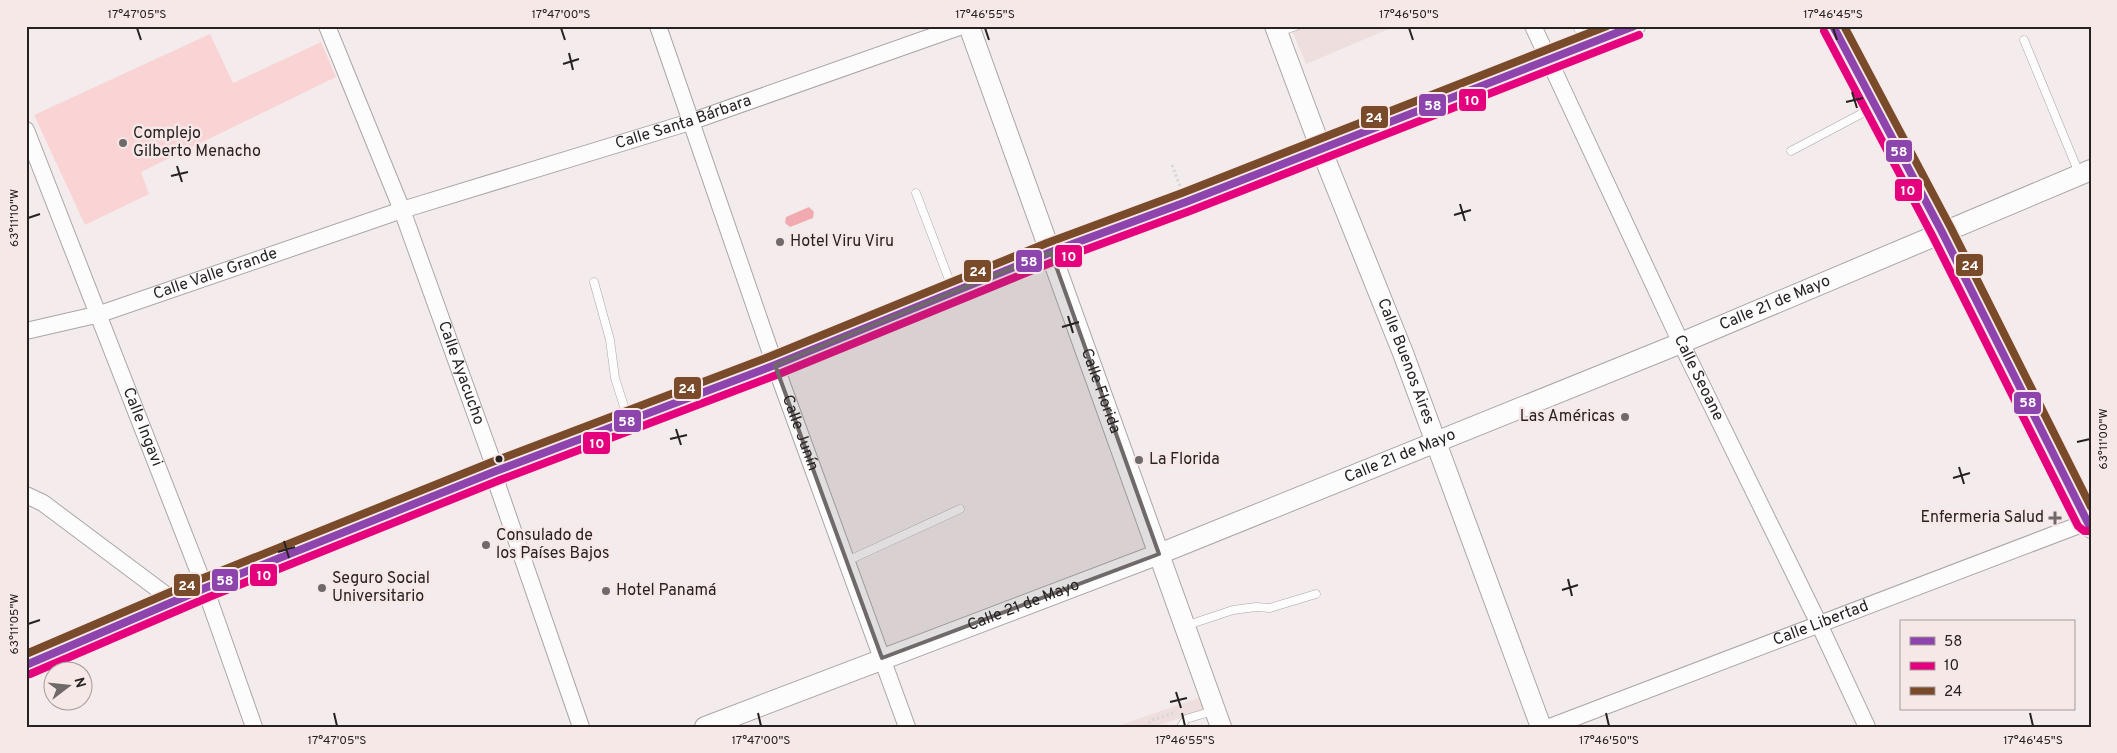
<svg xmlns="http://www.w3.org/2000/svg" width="2117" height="753" font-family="Overpass,sans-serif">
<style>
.built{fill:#eedede}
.green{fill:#fad3d5}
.water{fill:#f0aab0}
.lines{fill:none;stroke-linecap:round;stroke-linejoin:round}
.service-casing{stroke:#aba5a5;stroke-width:9}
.minor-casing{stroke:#aba5a5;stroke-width:18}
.tertiary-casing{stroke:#aba5a5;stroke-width:22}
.path{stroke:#dad7d7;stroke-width:3;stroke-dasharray:2.5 2.5;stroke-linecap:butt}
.service{stroke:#fdfcfc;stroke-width:8}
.minor{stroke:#fdfcfc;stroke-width:16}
.tertiary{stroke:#fdfcfc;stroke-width:20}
.bus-1-casing{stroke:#f7e8e8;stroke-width:11}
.bus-2-casing{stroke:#f7e8e8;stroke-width:11}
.bus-3-casing{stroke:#f7e8e8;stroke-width:11}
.bus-1{stroke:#8e44ad;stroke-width:8}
.bus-2{stroke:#e5007d;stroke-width:8}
.bus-3{stroke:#7a4b2a;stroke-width:8}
.marked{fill:#6f6969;fill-opacity:0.2;stroke:#6f6969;stroke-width:4;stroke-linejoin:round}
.ticks{fill:none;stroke:#272222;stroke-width:2}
.poi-dot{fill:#6f6969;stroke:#f7e8e8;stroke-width:2}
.bus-dot{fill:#272222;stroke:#f7e8e8;stroke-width:2}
.labels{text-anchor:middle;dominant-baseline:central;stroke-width:5;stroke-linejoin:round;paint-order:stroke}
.street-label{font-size:16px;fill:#272222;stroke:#f7e8e8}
.poi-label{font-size:16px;fill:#272222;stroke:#f7e8e8;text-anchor:start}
.line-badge{stroke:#f7e8e8;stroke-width:2}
.badge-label{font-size:14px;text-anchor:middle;font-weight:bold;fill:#fff}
.neatline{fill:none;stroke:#272222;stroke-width:2}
.ticks-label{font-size:12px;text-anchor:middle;fill:#272222}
</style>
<rect width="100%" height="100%" fill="#f4ecec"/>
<path class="built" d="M1290,26H1396L1306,64Z
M1201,697L1205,710L1159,725V727H1115Z"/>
<path class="green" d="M210,34L233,83L321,42L336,77L141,172L149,194L85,225L34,115Z"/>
<path class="water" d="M809,207L814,212L813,218L790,227L785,223L786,217Z"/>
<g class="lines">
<g class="service-casing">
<path id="service" d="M1577,26L1585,44
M1279,32L1296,26
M2024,40L2079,173
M1791,151L1874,107
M916,193L953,290
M594,282L610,340L615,378L628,419
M847,561L960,509
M1185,626L1233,610L1256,607L1270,608L1316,594
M1181,727L1186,719L1213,711"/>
</g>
<g class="minor-casing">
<g id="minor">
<path id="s1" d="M327,26L402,210L496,471L498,487L581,727"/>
<path id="s2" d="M658,26L775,365L907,727"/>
<path id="s3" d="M1533,26L1681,343L1819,624L1867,727"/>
<path id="s4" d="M26,130L205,588L254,727"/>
<path id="s5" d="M26,331L100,314L402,210L690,122L962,26"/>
<path d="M26,495L43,503L174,601"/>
<path id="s6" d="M1550,727L2087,522L2091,530"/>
</g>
</g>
<g class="tertiary-casing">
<g id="tertiary">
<path id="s7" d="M969,26L1221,727"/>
<path id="s8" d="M1275,26L1321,149L1403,353L1541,727"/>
<path d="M1833,26L1942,232L2087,522L2091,520"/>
<path d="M26,665L205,588L496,471L775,365L1051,252L1186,202L1635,26"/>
<path id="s9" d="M705,727L1159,554L1681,343L2091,170"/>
</g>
</g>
<path class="path" d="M1172,165L1180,186
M1145,727L1152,720L1176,712"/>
<use href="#service" class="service"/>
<use href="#minor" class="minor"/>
<use href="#tertiary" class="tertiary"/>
<g class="bus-1-casing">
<path id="bus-1" d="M1833,26L1942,232L2091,529
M26,665L205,588L496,471L775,365L1051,252L1186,202L1634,26"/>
</g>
<g class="bus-2-casing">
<path id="bus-2" d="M1824,31L1933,237L2078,526L2084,531H2091
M30,674L209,597L500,480L779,374L1055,261L1190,211L1639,35"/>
</g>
<g class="bus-3-casing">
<path id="bus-3" d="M1844,26L1951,228L2091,507
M26,654L201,579L492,462L771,356L1047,243L1182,193L1607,26"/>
</g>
<use href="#bus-1" class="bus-1"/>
<use href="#bus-2" class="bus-2"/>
<use href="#bus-3" class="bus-3"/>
</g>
<path class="marked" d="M1051,252L1159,554L882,658L775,365Z"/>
<path class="ticks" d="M137,28L141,40M561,28L565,40M985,28L989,40M1409,28L1413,40M1833,28L1837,40M569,53L573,70M563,64L579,59M1852,92L1857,108M1846,102L1863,98M177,166L182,182M171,176L188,172M1460,204L1465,221M1454,215L1471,210M28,218L40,214M1068,316L1073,333M1062,327L1079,322M676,429L681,445M670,439L687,435M2077,442L2090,439M1959,467L1964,484M1953,478L1970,473M284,541L289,558M278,552L295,547M1568,579L1572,596M1562,590L1578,585M28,624L40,620M1176,692L1181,708M1170,702L1187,698M334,713L337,726M758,713L761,726M1182,713L1185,726M1606,713L1609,726M2030,713L2033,726"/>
<g class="poi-dot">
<circle cx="123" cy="143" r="5"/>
<circle cx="780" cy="242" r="5"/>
<circle cx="1625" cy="417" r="5"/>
<circle cx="1139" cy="460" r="5"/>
<path d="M2052.5 510.5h5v5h5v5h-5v5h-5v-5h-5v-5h5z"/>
<circle cx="486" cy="545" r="5"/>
<circle cx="322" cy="588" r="5"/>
<circle cx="606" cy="591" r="5"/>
</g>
<circle class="bus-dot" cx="499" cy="459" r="4.5"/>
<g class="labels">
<g class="street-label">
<text stroke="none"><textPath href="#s5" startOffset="690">Calle Santa Bárbara</textPath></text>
<text stroke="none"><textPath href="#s5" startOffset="198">Calle Valle Grande</textPath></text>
<text stroke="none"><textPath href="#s9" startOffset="1151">Calle 21 de Mayo</textPath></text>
<text stroke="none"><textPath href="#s8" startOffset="360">Calle Buenos Aires</textPath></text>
<text stroke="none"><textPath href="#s1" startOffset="372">Calle Ayacucho</textPath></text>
<text stroke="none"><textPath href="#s3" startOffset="389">Calle Seoane</textPath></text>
<text stroke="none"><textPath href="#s7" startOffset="388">Calle Florida</textPath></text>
<text stroke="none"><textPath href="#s4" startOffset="319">Calle Ingavi</textPath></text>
<text stroke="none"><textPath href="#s2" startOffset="431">Calle Junín</textPath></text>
<text stroke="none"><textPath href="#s9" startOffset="746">Calle 21 de Mayo</textPath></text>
<text stroke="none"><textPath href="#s9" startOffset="341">Calle 21 de Mayo</textPath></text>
<text stroke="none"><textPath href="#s6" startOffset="290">Calle Libertad</textPath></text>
</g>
<g class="poi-label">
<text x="133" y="134">Complejo<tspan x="133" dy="18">Gilberto Menacho</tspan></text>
<text x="790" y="242">Hotel Viru Viru</text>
<text x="1615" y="417" text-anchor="end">Las Américas</text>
<text x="1149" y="460">La Florida</text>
<text x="2044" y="518" text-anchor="end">Enfermeria Salud</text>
<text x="496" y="536">Consulado de<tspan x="496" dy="18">los Países Bajos</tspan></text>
<text x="332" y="579">Seguro Social<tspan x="332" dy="18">Universitario</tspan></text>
<text x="616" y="591">Hotel Panamá</text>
</g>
</g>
<g class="line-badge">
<rect x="1458" y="88" width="29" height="24" rx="5" fill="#e5007d"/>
<rect x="1418" y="93" width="29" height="24" rx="5" fill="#8e44ad"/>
<rect x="1360" y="105" width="29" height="24" rx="5" fill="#7a4b2a"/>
<rect x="1885" y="139" width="28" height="24" rx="5" fill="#8e44ad"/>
<rect x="1894" y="178" width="29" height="24" rx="5" fill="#e5007d"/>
<rect x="1054" y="244" width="29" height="24" rx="5" fill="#e5007d"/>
<rect x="1015" y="249" width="28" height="24" rx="5" fill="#8e44ad"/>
<rect x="1955" y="253" width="29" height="24" rx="5" fill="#7a4b2a"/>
<rect x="963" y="259" width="29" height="24" rx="5" fill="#7a4b2a"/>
<rect x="673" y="376" width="29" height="24" rx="5" fill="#7a4b2a"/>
<rect x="2013" y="391" width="29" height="24" rx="5" fill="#8e44ad"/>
<rect x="613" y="409" width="29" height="24" rx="5" fill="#8e44ad"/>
<rect x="582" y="431" width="29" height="24" rx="5" fill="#e5007d"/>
<rect x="249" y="563" width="29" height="24" rx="5" fill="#e5007d"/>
<rect x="211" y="568" width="28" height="24" rx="5" fill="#8e44ad"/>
<rect x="173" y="573" width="28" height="24" rx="5" fill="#7a4b2a"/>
</g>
<g class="badge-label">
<text x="1472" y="105">10</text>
<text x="1433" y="110">58</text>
<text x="1374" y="122">24</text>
<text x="1899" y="156">58</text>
<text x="1908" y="195">10</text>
<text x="1069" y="261">10</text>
<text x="1029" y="266">58</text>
<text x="1970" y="270">24</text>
<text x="978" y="276">24</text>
<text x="687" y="393">24</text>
<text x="2028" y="407">58</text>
<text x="627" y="426">58</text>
<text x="597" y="448">10</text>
<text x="264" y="580">10</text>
<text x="225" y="585">58</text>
<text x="187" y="590">24</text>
</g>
<rect width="2117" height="753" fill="none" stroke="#f7e8e8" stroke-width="55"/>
<rect x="1900" y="620" width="175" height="90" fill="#f7e8e8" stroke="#a49999"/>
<rect x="1910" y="637" width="25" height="8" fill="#8e44ad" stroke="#a49999"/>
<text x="1944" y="646" font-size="15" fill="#272222">58</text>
<rect x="1910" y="662" width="25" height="8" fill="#e5007d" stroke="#a49999"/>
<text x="1944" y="670" font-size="15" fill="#272222">10</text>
<rect x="1910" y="687" width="25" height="8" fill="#7a4b2a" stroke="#a49999"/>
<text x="1944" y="696" font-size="15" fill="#272222">24</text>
<g transform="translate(68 686) rotate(74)"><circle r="24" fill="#f7e8e8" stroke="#a49999"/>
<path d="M0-4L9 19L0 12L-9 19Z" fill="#6f6969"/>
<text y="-8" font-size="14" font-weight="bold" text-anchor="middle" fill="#272222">N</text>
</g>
<rect x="28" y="28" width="2062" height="698" class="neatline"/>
<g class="ticks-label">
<text x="137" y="18">17°47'05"S</text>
<text x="561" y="18">17°47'00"S</text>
<text x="985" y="18">17°46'55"S</text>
<text x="1409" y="18">17°46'50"S</text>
<text x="1833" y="18">17°46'45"S</text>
<text transform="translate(14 218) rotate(-90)" y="4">63°11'10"W</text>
<text transform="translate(2103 439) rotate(-90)" y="4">63°11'00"W</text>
<text transform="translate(14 624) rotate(-90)" y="4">63°11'05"W</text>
<text x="337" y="744">17°47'05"S</text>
<text x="761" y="744">17°47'00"S</text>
<text x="1185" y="744">17°46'55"S</text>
<text x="1609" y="744">17°46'50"S</text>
<text x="2033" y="744">17°46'45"S</text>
</g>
</svg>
